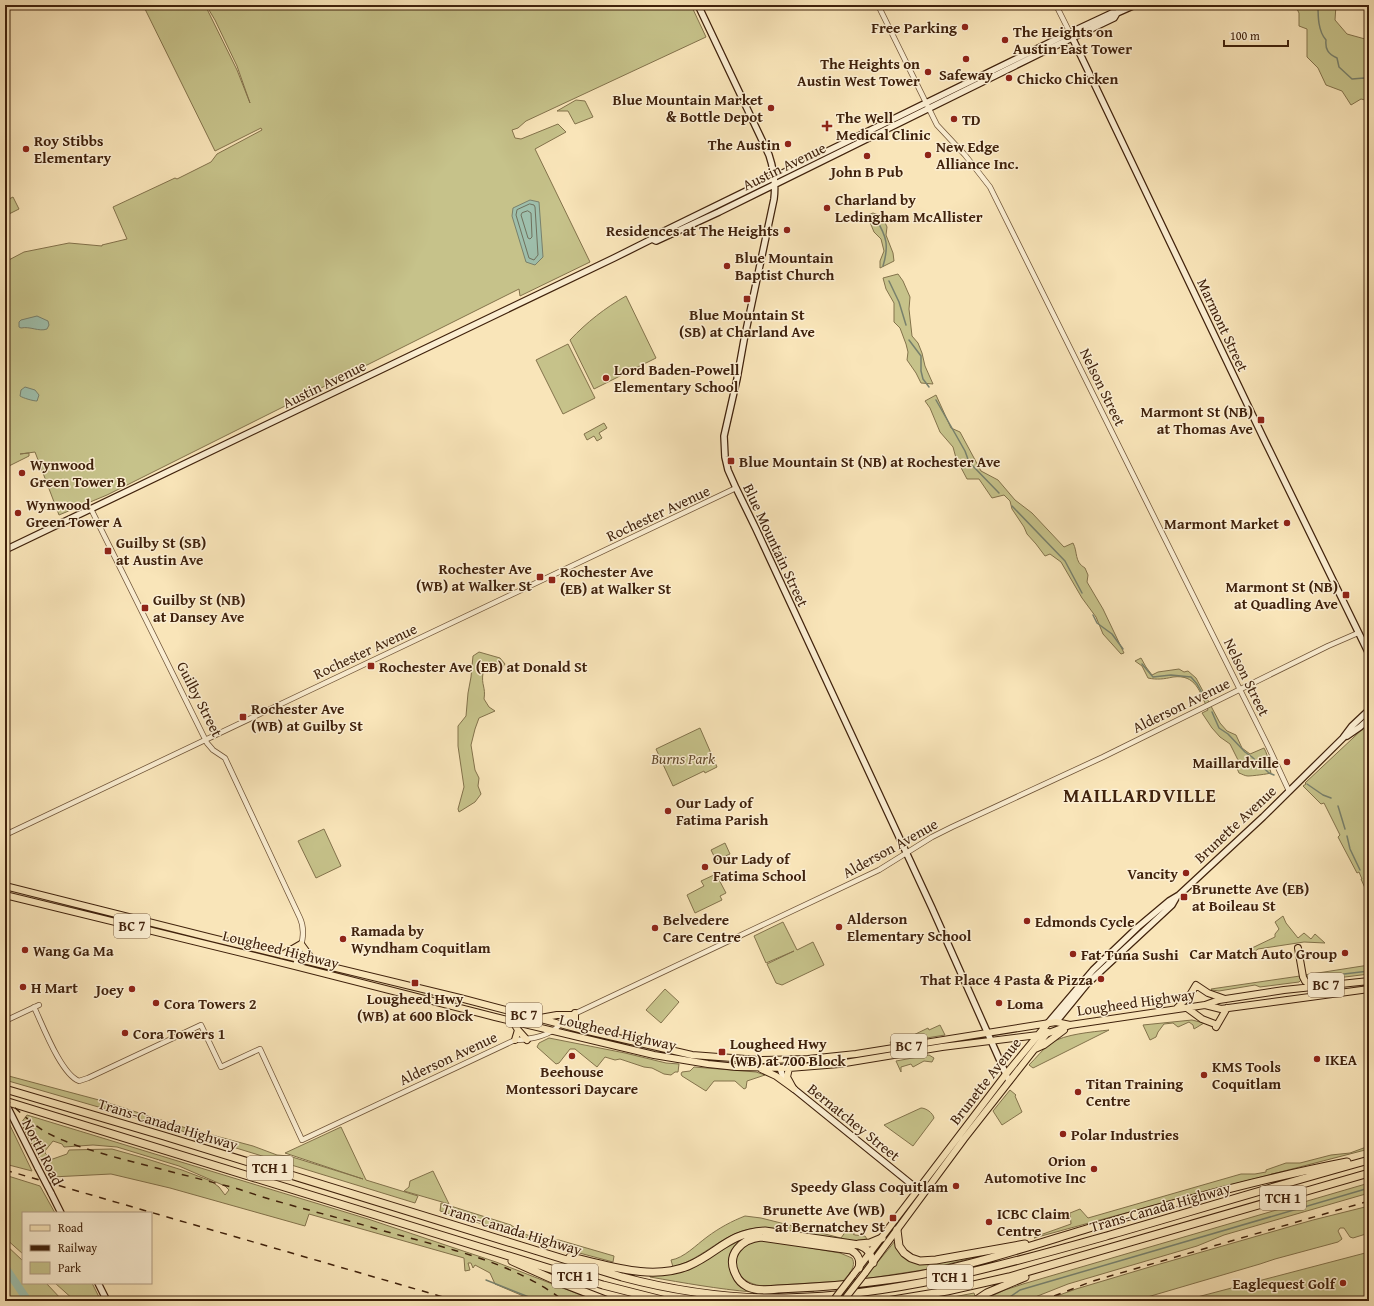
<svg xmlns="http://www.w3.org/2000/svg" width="1374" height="1306" font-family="'Gentium Book Plus',serif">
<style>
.green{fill:#c6c28a;stroke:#83724b}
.water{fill:#9ebfac;stroke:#78806c}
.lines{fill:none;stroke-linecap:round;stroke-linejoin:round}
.shore{stroke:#6f705c;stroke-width:1}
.stream{stroke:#78806c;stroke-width:1.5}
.river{stroke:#9ebfac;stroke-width:8}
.tertiary-casing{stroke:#6e5337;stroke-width:6}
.secondary-casing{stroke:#40220c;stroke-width:8}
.primary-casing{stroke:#40220c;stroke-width:8}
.motorway-casing{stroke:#40220c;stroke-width:9}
.tertiary{stroke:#fbeed2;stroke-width:4.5}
.secondary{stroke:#fbeed2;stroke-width:5.5}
.primary{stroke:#f9e5b9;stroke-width:6}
.motorway{stroke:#f9e5b9;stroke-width:7}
.rail{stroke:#40220c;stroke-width:1.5;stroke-dasharray:7 7;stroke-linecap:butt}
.secondary-bridge-casing{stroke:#40220c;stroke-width:8;stroke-linecap:butt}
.primary-bridge-casing{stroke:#40220c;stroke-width:8;stroke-linecap:butt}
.secondary-bridge{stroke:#fbeed2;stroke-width:5.5}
.primary-bridge{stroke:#f9e5b9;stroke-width:6}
.poi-dot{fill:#8f2418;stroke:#fbeed2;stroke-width:1.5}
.labels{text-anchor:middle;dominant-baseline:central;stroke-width:3;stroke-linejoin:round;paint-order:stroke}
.shield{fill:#fbeed2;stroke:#785f47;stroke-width:1}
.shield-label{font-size:14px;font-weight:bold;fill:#40220c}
.poi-label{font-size:15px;font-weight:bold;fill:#40220c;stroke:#fbeed2;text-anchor:start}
.street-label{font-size:15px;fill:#40220c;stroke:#fbeed2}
.park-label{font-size:15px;font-style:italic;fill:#624a2c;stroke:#fbeed2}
.district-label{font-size:19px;font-weight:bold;letter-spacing:1px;fill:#40220c;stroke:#fbeed2}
</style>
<rect width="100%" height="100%" fill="#f9e5b9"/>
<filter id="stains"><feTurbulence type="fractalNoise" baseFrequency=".005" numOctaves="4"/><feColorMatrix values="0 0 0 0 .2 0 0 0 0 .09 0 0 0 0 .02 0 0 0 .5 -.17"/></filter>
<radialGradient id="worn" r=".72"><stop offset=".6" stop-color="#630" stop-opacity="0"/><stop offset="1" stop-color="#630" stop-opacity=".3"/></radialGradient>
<path class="green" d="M143,5H205L237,70L250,103L237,66L215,20L206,5H691L706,37L526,121L518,128L512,130L515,138L521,139L558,124L566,132L535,149L590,262L520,296L519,289L107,495L59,515L35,452L20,454L29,453V456L5,468V262L24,252L69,243L102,246V245L127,239L113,207L175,178L177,179L211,162L217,154L262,130L261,128L215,151Z
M1295,5H1336L1335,20L1347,34L1365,39L1369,34V101L1361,99L1351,105L1342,91L1326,85L1318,68L1307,57V29L1299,26V13Z
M576,100L585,101L593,117L575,124L568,111H557Z
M13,197L19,209L5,216V201Z
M873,213L882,216L887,227L886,235L893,253L894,261L880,268V261L884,251L881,239L874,232L867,215Z
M898,274L903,281L910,297L909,309L912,336L918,343L922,353L925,366L933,384L921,383L916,373L907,360L908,352L906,344L900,328L894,322V303L886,289L883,278Z
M626,296L656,358L594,389L570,340C587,322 605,308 626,296Z
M568,344L595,398L563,414L536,360Z
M936,395L951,428L960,432L981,471L998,480L1015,500L1032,513L1064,547L1073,543C1078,552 1074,562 1085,568L1088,575L1087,582L1103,609L1124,653L1121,654L1103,634L1096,617L1082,598L1061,562L1050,554L1045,556L1036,544L1027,534L1024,527L1012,509L1010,501L1004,495L992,498L979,479H967L956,458L953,447L940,432L930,408L925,401Z
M604,423L607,428L599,433L602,438L597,441L594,436L587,440L584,434Z
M479,652L500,658L505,664L502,668L497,670L491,666L483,673C481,685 486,687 484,699L489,707L495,711L479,718L475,729L471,745L475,770L479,778L478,786L481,794L475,802L459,812L458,809L464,787L458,746V726L466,716L468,693L471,677L473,656Z
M1141,658L1146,667L1152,675L1158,672L1179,669L1184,672L1188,671L1196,678L1220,723L1227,731L1236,735L1242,748L1250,754L1264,748C1269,757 1268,763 1271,773C1268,774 1252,776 1248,776C1245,776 1242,774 1239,773L1236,766L1240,764L1230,744L1220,737L1212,728L1202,713L1208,710C1200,692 1196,674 1173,677C1164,679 1157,680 1148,678L1142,666L1135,661Z
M1369,723V897L1361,879H1362L1359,872L1357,873L1338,837L1340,835L1324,803L1321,804L1303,786L1306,784L1305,783Z
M700,728L717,767L705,773L704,771L673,786L656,749Z
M324,829L341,866L316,878L298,841Z
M725,843L730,854L716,860L711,850Z
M716,874L726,893L720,896L722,900L695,913L687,895L704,886L701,881Z
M1283,916L1286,923L1298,938L1304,933L1311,939L1315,934L1325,943L1304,942L1258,949L1254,952L1252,948L1275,937V934L1279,929L1275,922Z
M783,922L797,950L813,942L824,965L782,985L776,983L767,964L794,951L766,963L754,936Z
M1369,965V974L1313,981L1307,979L1305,975Z
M1300,976L1301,980L1299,982L1260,987L1255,985L1219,991L1212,990L1211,989Z
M665,989L679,1002L661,1023L646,1010Z
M1192,1020L1204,1023L1194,1029L1193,1025L1189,1022L1178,1027L1173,1023L1164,1024L1158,1032L1156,1037L1150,1040L1143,1025Z
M940,1025L945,1035L896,1043L891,1044L890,1042L901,1041L928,1028L929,1030Z
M1109,1030L1033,1068L1029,1065C1036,1058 1043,1049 1051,1043C1065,1034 1092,1032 1109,1030Z
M549,1038L625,1053L666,1063L679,1064L678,1072H675L671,1075L664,1074L652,1068L644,1067L620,1059L615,1060L605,1057L597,1067L575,1049H570L559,1063L556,1064L537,1047L539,1043Z
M929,1055L934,1058L932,1062L924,1061L913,1067L911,1064L901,1067V1072L896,1061Z
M694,1067L756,1072L765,1075L747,1081L746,1088L744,1089L735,1081H714L706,1091L682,1076L681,1074L682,1072L690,1071Z
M5,1075L99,1100L186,1128L185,1132L5,1080Z
M1010,1090L1016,1095L1015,1096L1022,1112L1002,1125L993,1111Z
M921,1108C926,1108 933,1113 934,1118L913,1146L884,1125Z
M5,1115L32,1171L5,1164Z
M27,1115L368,1219L496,1262L596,1301H535L495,1284L490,1273L475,1265L473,1268L471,1263H468L470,1270L465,1271L464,1258L309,1214L305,1226L170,1188L111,1174L52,1177L45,1165L47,1161L67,1154L69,1150L112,1149L144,1158L182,1170L211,1181L219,1187L225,1195L229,1190L225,1186L179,1166L117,1147L93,1145L64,1147L62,1144L53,1141L45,1151V1153L48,1156L42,1159H40L21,1123Z
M341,1127L366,1180L418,1196L415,1203L197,1136V1131L253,1146L277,1155L289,1156L363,1179L285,1153Z
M1369,1146V1149L1188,1196L1034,1238L1040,1235L1071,1224L1070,1213L1080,1209L1088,1218L1241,1174H1255L1266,1172V1170L1286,1163H1300L1331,1155L1350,1153Z
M433,1171L449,1204L404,1191L409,1187L410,1181Z
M5,1175L40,1186L55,1213H23V1254L5,1238Z
M1369,1183V1193L1224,1235L1197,1246L1068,1284L1025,1301H980L1005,1290L1023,1284Z
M441,1203L511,1225L522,1233L533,1237L545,1240H559L614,1256L613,1262L557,1247L440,1211Z
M1369,1206V1233L1353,1238L1350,1237L1344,1228H1340L1338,1231L1342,1239L1338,1242L1275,1259L1260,1264L1144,1298H1140L1130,1301H1043L1076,1289L1153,1266L1313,1220Z
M745,1216L761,1218L841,1238L849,1227L851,1229H857V1231L853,1234L855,1235L865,1236L867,1239C832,1246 794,1226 758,1228C725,1230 704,1259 673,1267L671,1260C684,1258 696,1245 707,1237C719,1228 732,1221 745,1216Z
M741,1240L734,1248L733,1276L763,1292L814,1291C793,1292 772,1294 752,1292C718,1289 684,1283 650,1277V1275L694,1265Z
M763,1240L840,1253L852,1258C857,1267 848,1275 843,1281L763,1286C727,1282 726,1245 763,1240Z
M895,1241C896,1250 901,1255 908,1260L976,1257L929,1269L864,1279Z
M5,1244L23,1261V1283H46L63,1301H5Z
M1369,1252V1301H1182Z
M55,1283H92L101,1301H75Z
M974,1293L975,1296L968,1301H933Z"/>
<path class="water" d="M530,200L539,202L543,257L535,265L526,262L512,216L513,208Z
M37,316L48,321L49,325L47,329C39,332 30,326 21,328L19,327V322L21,320Z
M25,387L35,390L39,395L37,401C33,401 23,398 20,396L21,390Z"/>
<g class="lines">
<path class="shore" d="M530,204L534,205L535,207L538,255L534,260L529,258L516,215L517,210Z
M528,211L531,213L532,237L530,239L528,238L521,215L522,213Z"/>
<path class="stream" d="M1318,5C1318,16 1318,31 1326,40C1325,49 1328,54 1337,58L1339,67L1352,79L1364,78L1369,83
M876,219C887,237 889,246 883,266
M889,281L899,302L906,325
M909,340L921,356V371L923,379L929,387
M936,400L965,451L969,462L999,493
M1012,506L1065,561L1082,593
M1093,615L1097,623L1112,634L1123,649
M1142,664L1153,677L1171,675L1191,677L1197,684L1206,700
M1212,712L1219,728L1228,734L1245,752L1252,757L1269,773L1274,775
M1307,784L1323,795L1331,798
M1338,806L1345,829
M1347,836L1350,849L1360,870
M1365,879L1369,888
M1327,976L1369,971
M486,1280L539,1301
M1004,1301L1020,1290L1369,1188"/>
<path class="river" d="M5,1267L28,1301"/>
<g class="tertiary-casing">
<path id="tertiary" d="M878,5L934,119L937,125L965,155L990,187L1269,748L1289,791
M1056,5L1070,33
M91,509L207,743L213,750L225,758L300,918C307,933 300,950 295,966
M5,825L9,833
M5,835L736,488
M34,1007C43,1026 61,1074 79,1081L88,1078L201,1025L221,1067L260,1049L302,1140L515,1040C526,1040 545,1037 555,1029C561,1024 565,1019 572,1015L879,870L932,837L952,827L1103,757L1328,646L1358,633
M5,1021L39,1005"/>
</g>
<g class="secondary-casing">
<path id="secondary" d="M698,5L769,155C774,170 776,183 774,199L744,340L737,379L724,436L725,457L728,470L736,488L756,529L932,908L1009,1081
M1070,33L1262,435L1369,654
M652,239L656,241L719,212L1049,49L1114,18L1117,13
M5,550L614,258L652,239L654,236L1065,35L1112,13H1117L1135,5
M1347,736L1360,727L1369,719
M1056,1022L1087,984L1172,905L1176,898
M1048,1023L1093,970L1138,927L1169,901L1179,895L1263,817L1343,738L1352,726L1369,710
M780,1068L783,1077L794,1089L921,1192
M5,1102L38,1168
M51,1193L61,1213
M98,1283L107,1301"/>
</g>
<g class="primary-casing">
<path id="primary" d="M5,886L212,938L460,998L579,1029L692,1055L759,1060L808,1059L856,1054L1056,1022L1070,1025
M5,895L295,966L495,1017L654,1055L708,1064L737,1067L789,1068L839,1064L942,1047L1046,1034L1070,1025L1205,1005L1219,1000L1284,990L1369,981
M1298,948L1303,977L1305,981L1313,987
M282,955L301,944L314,962
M1205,1005L1221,1009L1369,989
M1187,1008L1202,1019L1215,1024
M1176,1009L1190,995L1196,985L1208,993L1225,999
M575,1013V1021L579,1029
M540,1018L557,1015H572
M513,1022L518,1030L527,1040
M1216,1027L1227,1008
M515,1040L518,1030
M1035,1049L1044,1045L1064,1030
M789,1068L787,1077L793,1088
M761,1069L776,1076L794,1089
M865,1273L964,1139L1048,1032
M853,1275L1006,1074L1048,1023"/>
</g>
<g class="motorway-casing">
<path id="motorway" d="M5,1089L164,1136L622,1277C675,1291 730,1299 785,1298C896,1296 1004,1265 1110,1235C1196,1210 1282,1184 1369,1160
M5,1101L603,1285L666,1301
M897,1230L899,1246L904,1253L911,1258L920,1261L936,1260L1025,1244
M859,1244L870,1243L882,1238
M570,1257C608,1265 650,1281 688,1266C719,1253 727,1233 765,1231L859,1245C869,1249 870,1253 873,1263
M512,1261L559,1282L608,1301
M859,1268C861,1259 858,1254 851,1250L761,1237C742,1239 725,1254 736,1275C738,1280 742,1284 748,1287C757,1291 768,1290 778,1289C826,1287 873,1283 919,1275C982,1263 1042,1242 1103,1224C1183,1200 1265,1178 1347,1162
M887,1301L947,1291L1009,1277L1369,1173
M975,1301L987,1293L1025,1277"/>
</g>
<use href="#tertiary" class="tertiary"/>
<use href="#secondary" class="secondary"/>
<use href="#primary" class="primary"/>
<use href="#motorway" class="motorway"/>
<path class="rail" d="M5,1098C17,1110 30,1122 44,1131C67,1144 93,1151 118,1158C153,1167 188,1176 223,1185C238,1188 252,1194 266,1198C303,1209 340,1218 377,1229C440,1247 511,1260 564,1301
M5,1170L457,1301
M1041,1301L1093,1281L1369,1201"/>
<g class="secondary-bridge-casing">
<path id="secondary-bridge" d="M38,1168L51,1193"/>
</g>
<g class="primary-bridge-casing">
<path id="primary-bridge" d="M844,1300L865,1273
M833,1301L853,1275"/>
</g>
<use href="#secondary-bridge" class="secondary-bridge"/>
<use href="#primary-bridge" class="primary-bridge"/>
</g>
<g class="poi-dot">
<circle cx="965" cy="27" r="4"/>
<circle cx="1005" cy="40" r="4"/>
<circle cx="966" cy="59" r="4"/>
<circle cx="928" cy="72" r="4"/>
<circle cx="1009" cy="78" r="4"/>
<circle cx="771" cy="108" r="4"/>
<circle cx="954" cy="119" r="4"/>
<path d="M825 120h4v4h4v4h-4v4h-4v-4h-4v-4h4z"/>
<circle cx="788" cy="144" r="4"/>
<circle cx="26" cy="149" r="4"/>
<circle cx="928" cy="155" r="4"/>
<circle cx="867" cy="156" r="4"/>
<circle cx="827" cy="208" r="4"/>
<circle cx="787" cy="230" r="4"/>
<circle cx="727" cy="266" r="4"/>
<rect x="743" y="295" width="8" height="8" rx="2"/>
<circle cx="606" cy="378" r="4"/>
<rect x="1257" y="416" width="8" height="8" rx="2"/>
<rect x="727" y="457" width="8" height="8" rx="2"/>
<circle cx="22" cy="473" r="4"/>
<circle cx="18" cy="513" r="4"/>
<circle cx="1287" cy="523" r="4"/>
<rect x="104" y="547" width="8" height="8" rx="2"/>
<rect x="536" y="573" width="8" height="8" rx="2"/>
<rect x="548" y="576" width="8" height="8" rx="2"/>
<rect x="1342" y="591" width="8" height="8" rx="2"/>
<rect x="141" y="604" width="8" height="8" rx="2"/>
<rect x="367" y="662" width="8" height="8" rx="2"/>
<rect x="239" y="713" width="8" height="8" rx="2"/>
<circle cx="1287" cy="762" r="4"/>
<circle cx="668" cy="811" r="4"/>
<circle cx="705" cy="867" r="4"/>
<circle cx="1186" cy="873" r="4"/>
<rect x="1180" y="893" width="8" height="8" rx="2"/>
<circle cx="1027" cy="921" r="4"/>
<circle cx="839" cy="927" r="4"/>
<circle cx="655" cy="928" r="4"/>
<circle cx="343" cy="939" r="4"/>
<circle cx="25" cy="950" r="4"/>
<circle cx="1345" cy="953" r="4"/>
<circle cx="1073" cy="954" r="4"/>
<circle cx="1101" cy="979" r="4"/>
<rect x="411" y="979" width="8" height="8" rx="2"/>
<circle cx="23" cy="987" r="4"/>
<circle cx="132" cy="989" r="4"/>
<circle cx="156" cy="1003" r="4"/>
<circle cx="999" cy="1003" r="4"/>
<circle cx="125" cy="1033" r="4"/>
<rect x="718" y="1048" width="8" height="8" rx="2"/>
<circle cx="572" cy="1056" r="4"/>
<circle cx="1317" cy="1059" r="4"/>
<circle cx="1204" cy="1075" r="4"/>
<circle cx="1078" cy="1092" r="4"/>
<circle cx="1063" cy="1134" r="4"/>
<circle cx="1094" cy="1169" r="4"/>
<circle cx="956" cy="1186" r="4"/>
<rect x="889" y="1214" width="8" height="8" rx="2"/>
<circle cx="989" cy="1222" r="4"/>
<circle cx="1343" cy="1283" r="4"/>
</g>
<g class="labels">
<g class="shield">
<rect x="114" y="914" width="36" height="24" rx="3"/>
<rect x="1308" y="973" width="36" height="24" rx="3"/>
<rect x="506" y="1003" width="36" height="24" rx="3"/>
<rect x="891" y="1034" width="36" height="24" rx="3"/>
<rect x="247" y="1156" width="46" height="24" rx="3"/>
<rect x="1260" y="1186" width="46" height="24" rx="3"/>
<rect x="552" y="1264" width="46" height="24" rx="3"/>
<rect x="927" y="1265" width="46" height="24" rx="3"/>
</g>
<g class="shield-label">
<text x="132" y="926">BC 7</text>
<text x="1326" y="985">BC 7</text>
<text x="524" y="1015">BC 7</text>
<text x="909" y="1046">BC 7</text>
<text x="270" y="1168">TCH 1</text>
<text x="1283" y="1198">TCH 1</text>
<text x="575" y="1276">TCH 1</text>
<text x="950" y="1277">TCH 1</text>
</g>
<g class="poi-label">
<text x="957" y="27" text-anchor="end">Free Parking</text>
<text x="1013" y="31">The Heights on<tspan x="1013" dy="17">Austin East Tower</tspan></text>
<text x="920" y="63" text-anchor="end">The Heights on<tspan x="920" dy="17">Austin West Tower</tspan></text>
<text x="966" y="74" text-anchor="middle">Safeway</text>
<text x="1017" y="78">Chicko Chicken</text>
<text x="763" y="99" text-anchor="end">Blue Mountain Market<tspan x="763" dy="17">&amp; Bottle Depot</tspan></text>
<text x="836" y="117">The Well<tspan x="836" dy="17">Medical Clinic</tspan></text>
<text x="962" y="119">TD</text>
<text x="34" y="140">Roy Stibbs<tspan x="34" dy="17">Elementary</tspan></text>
<text x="780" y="144" text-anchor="end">The Austin</text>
<text x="936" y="146">New Edge<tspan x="936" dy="17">Alliance Inc.</tspan></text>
<text x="867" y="171" text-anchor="middle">John B Pub</text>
<text x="835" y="199">Charland by<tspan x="835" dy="17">Ledingham McAllister</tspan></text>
<text x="779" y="230" text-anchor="end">Residences at The Heights</text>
<text x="735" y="257">Blue Mountain<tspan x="735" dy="17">Baptist Church</tspan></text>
<text x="747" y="314" text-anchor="middle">Blue Mountain St<tspan x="747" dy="17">(SB) at Charland Ave</tspan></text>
<text x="614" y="369">Lord Baden-Powell<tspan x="614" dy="17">Elementary School</tspan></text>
<text x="1253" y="411" text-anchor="end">Marmont St (NB)<tspan x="1253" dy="17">at Thomas Ave</tspan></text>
<text x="739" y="461">Blue Mountain St (NB) at Rochester Ave</text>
<text x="30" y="464">Wynwood<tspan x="30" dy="17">Green Tower B</tspan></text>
<text x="26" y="504">Wynwood<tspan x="26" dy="17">Green Tower A</tspan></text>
<text x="1279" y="523" text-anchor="end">Marmont Market</text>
<text x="116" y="542">Guilby St (SB)<tspan x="116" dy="17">at Austin Ave</tspan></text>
<text x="532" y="568" text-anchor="end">Rochester Ave<tspan x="532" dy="17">(WB) at Walker St</tspan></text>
<text x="560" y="571">Rochester Ave<tspan x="560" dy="17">(EB) at Walker St</tspan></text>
<text x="1338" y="586" text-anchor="end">Marmont St (NB)<tspan x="1338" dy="17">at Quadling Ave</tspan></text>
<text x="153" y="599">Guilby St (NB)<tspan x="153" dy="17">at Dansey Ave</tspan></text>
<text x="379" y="666">Rochester Ave (EB) at Donald St</text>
<text x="251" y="708">Rochester Ave<tspan x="251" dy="17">(WB) at Guilby St</tspan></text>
<text x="1279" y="762" text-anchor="end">Maillardville</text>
<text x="676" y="802">Our Lady of<tspan x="676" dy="17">Fatima Parish</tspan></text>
<text x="713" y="858">Our Lady of<tspan x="713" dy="17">Fatima School</tspan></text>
<text x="1178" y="873" text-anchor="end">Vancity</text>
<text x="1192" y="888">Brunette Ave (EB)<tspan x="1192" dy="17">at Boileau St</tspan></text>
<text x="847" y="918">Alderson<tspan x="847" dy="17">Elementary School</tspan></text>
<text x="663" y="919">Belvedere<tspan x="663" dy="17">Care Centre</tspan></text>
<text x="1035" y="921">Edmonds Cycle</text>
<text x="351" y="930">Ramada by<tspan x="351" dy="17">Wyndham Coquitlam</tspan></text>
<text x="33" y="950">Wang Ga Ma</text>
<text x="1337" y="953" text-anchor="end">Car Match Auto Group</text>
<text x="1081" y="954">Fat Tuna Sushi</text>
<text x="1093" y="979" text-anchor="end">That Place 4 Pasta &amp; Pizza</text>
<text x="31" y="987">H Mart</text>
<text x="124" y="989" text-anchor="end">Joey</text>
<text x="415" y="998" text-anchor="middle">Lougheed Hwy<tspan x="415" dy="17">(WB) at 600 Block</tspan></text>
<text x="164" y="1003">Cora Towers 2</text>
<text x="1007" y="1003">Loma</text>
<text x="133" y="1033">Cora Towers 1</text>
<text x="730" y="1043">Lougheed Hwy<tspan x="730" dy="17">(WB) at 700 Block</tspan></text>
<text x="1325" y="1059">IKEA</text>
<text x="1212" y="1066">KMS Tools<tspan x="1212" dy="17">Coquitlam</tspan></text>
<text x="572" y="1071" text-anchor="middle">Beehouse<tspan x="572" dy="17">Montessori Daycare</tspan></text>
<text x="1086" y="1083">Titan Training<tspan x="1086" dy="17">Centre</tspan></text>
<text x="1071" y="1134">Polar Industries</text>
<text x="1086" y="1160" text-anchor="end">Orion<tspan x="1086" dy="17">Automotive Inc</tspan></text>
<text x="948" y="1186" text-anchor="end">Speedy Glass Coquitlam</text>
<text x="885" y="1209" text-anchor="end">Brunette Ave (WB)<tspan x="885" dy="17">at Bernatchey St</tspan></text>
<text x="997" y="1213">ICBC Claim<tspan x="997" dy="17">Centre</tspan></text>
<text x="1335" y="1283" text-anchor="end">Eaglequest Golf</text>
</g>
<g class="street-label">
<text transform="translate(784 166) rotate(-26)">Austin Avenue</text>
<text transform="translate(1223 325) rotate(65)">Marmont Street</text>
<text transform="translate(324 384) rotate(-26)">Austin Avenue</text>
<text transform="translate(1103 387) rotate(64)">Nelson Street</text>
<text transform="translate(658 513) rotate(-25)">Rochester Avenue</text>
<text transform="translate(776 545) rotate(65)">Blue Mountain Street</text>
<text transform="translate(365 651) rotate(-25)">Rochester Avenue</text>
<text transform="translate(1247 677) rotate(64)">Nelson Street</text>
<text transform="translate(200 699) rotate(63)">Guilby Street</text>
<text transform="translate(1181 705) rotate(-26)">Alderson Avenue</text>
<text transform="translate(1235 824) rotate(-43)">Brunette Avenue</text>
<text transform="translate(890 848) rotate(-29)">Alderson Avenue</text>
<text transform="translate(281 949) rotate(14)">Lougheed Highway</text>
<text transform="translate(1136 1002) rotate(-8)">Lougheed Highway</text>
<text transform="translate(618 1032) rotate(13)">Lougheed Highway</text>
<text transform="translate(448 1058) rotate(-25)">Alderson Avenue</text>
<text transform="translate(985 1081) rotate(-52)">Brunette Avenue</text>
<text transform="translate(854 1122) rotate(39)">Bernatchey Street</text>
<text transform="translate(168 1124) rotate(17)">Trans-Canada Highway</text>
<text transform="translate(43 1152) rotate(63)">North Road</text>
<text transform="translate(1160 1207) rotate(-16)">Trans-Canada Highway</text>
<text transform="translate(512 1229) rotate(17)">Trans-Canada Highway</text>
</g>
<g class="park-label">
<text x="683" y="758">Burns Park</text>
</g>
<g class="district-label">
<text x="1140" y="795">MAILLARDVILLE</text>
</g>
</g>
<rect width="1374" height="1306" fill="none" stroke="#f9e5b9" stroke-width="20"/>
<rect x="6" y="6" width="1362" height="1294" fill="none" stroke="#40220c" stroke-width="2"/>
<rect x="10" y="10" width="1354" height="1286" fill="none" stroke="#40220c"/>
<rect x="22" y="1212" width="130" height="72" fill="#fbeed2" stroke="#b09c83"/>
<rect x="30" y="1225" width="20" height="6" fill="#f9e5b9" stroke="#b09c83"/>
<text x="58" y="1232" font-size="12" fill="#40220c">Road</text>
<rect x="30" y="1245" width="20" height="6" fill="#40220c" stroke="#b09c83"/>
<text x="58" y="1252" font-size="12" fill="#40220c">Railway</text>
<rect x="30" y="1262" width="20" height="12" fill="#c6c28a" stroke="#b09c83"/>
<text x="58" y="1272" font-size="12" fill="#40220c">Park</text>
<path d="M1224 40v6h64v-6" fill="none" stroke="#40220c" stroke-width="2"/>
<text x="1230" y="40" font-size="12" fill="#40220c" stroke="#fbeed2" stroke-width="3" paint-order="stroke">100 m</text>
<rect width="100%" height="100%" filter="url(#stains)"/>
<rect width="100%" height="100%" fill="url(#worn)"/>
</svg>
